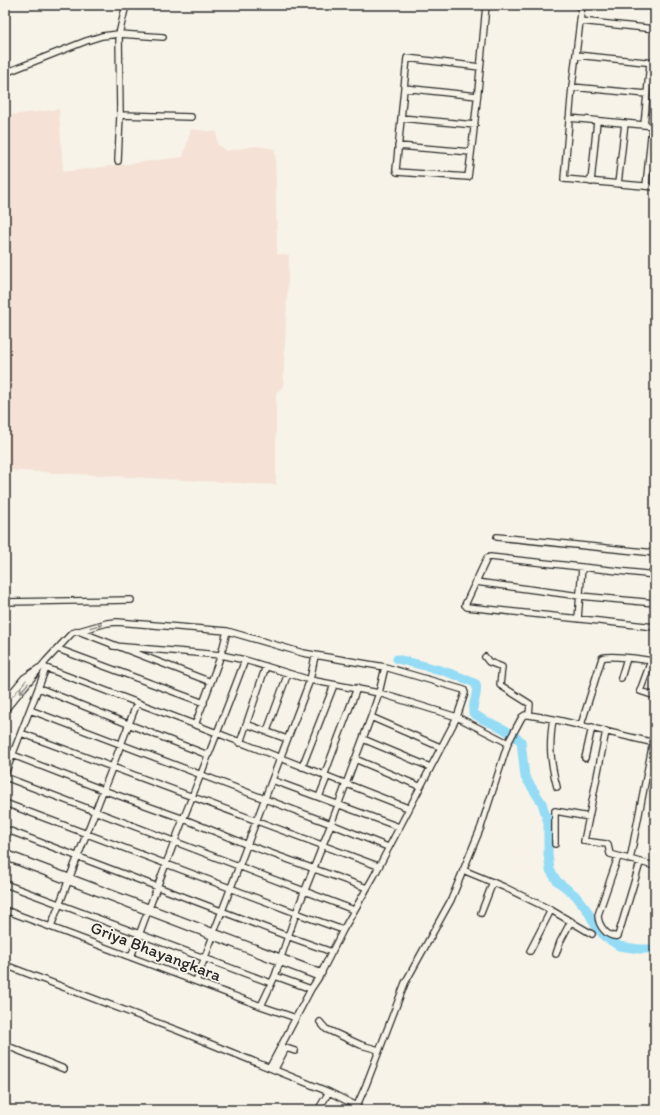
<svg xmlns="http://www.w3.org/2000/svg" width="660" height="1115" font-family="Itim,sans-serif">
<style>
.built{fill:#f5e1d5}
.lines{fill:none;stroke-linecap:round;stroke-linejoin:round}
.river{stroke:#94dcf6;stroke-width:9}
.minor-casing{stroke:#2b2b2b;stroke-width:8}
.minor{stroke:#f7f3e8;stroke-width:5.5}
.oneway{stroke:#918f8a}
.labels{text-anchor:middle;dominant-baseline:central;stroke-width:3.5;stroke-linejoin:round;paint-order:stroke}
.street-label{font-size:17px;fill:#2b2b2b;stroke:#f7f3e8}
</style>
<rect width="100%" height="100%" fill="#f7f3e8"/>
<filter id="ink" filterUnits="userSpaceOnUse"><feTurbulence type="fractalNoise" baseFrequency=".025" numOctaves="2"/><feDisplacementMap in="SourceGraphic" scale="8" xChannelSelector="R" yChannelSelector="G"/><feConvolveMatrix kernelMatrix="1 2 1 2 8 2 1 2 1" color-interpolation-filters="sRGB"/></filter>
<g filter="url(#ink)">
<path class="built" d="M59,109L63,172L183,157L191,129L217,132V144L226,151L256,146L275,149L277,254L289,255L283,386L276,393V485L5,470V116Z"/>
<g class="lines">
<path class="river" d="M397,659C424,666 451,671 476,684C479,694 472,703 473,713L482,719L504,729L521,741L525,777L542,803L548,823V854L550,870L557,881L575,895L587,910L595,925L605,937L619,946L639,949H655"/>
<g class="minor-casing">
<path id="minor" d="M582,5L572,87L564,179L655,187
M580,21L655,29
M576,55L655,63
M480,67L407,58L396,170L397,172L468,177C476,120 481,62 486,5
M5,73L86,41L102,36L119,34L163,37
M572,87L647,94
M404,88L477,96
M120,115L191,117
M401,118L475,125
M569,118L655,126
M644,125L650,63
M398,146L471,152
M118,161L120,115L119,34L126,5
M591,182L597,121
M618,184L625,123
M646,186L652,126
M497,537L655,553
M655,575L490,557L487,558L465,605L467,607L655,627
M476,582L580,596L655,603
M5,602L131,600
M578,619L582,567
M78,631L211,682
M113,646L221,655L245,660L310,680L379,693L457,717L508,743
M58,649L204,703
M485,657L489,662L502,667L500,685L530,704L529,715
M651,661L640,691L655,696
M42,666L46,668L217,733L408,808
M621,678L627,658
M39,688L128,724L208,755
M5,701L24,678L39,668
M5,710L46,661L72,633L107,623L117,622L227,631L303,653L385,667L464,690L465,693L457,717L374,876L343,930L319,977L311,989L270,1067
M30,710L331,824L388,847
M371,717L440,747
M553,719C549,745 550,761 557,787
M246,724L287,739
M195,725L221,655L227,631
M581,725L602,658C611,654 644,660 655,661
M267,731L288,673
M21,733L378,866
M363,739L430,767
M240,743L266,666
M5,752L103,790L184,819L248,845L367,888
M585,758L592,727
M355,759L419,786
M302,767L334,685
M5,774L46,668
M324,776L357,688
M5,777L354,910
M272,780L399,827
M319,797L327,777
M5,803L296,913L343,930
M589,817L584,841L606,844L608,845L610,854L655,866
M5,829L287,936L332,952
M555,844V811L589,817L606,731
M5,853L322,973
M5,857L319,977
M618,857L598,915C598,925 607,938 618,936L640,863
M630,860L653,742
M463,870L504,887L551,910L592,934
M5,884L271,983
M5,910L261,1006L296,1018
M481,913L493,882
M51,926L137,703
M214,932L310,680L315,656
M530,951L551,910
M556,954L560,942L571,921
M131,957C167,857 208,759 245,660
M281,957L296,913L331,824L371,717L379,693L385,667
M5,965L179,1031L329,1092
M275,976L311,989
M196,981L213,936
M261,1006L275,976L280,961
M320,1022L326,1029L361,1045L379,1050
M5,1045L64,1069
M275,1069L286,1048L295,1051
M262,1109L265,1110
M318,1110L329,1092L357,1106
M355,1110L366,1085L405,983L451,900L481,827L508,743L522,717L525,715H529L553,719L655,743"/>
</g>
<use href="#minor" class="minor"/>
</g>
<defs><path id="oneway-shaft" d="M-6 0H5M1.5-3L5.5 0L1.5 3" fill="none" stroke-width="1.6" stroke-linecap="round" stroke-linejoin="round"/></defs>
<g class="oneway">
<use href="#oneway-shaft" transform="translate(96 626) rotate(-15)"/>
<use href="#oneway-shaft" transform="translate(24 688) rotate(131)"/>
</g>
</g>
<g class="labels">
<g class="street-label">
<text transform="translate(156 951) rotate(21)">Griya Bhayangkara</text>
</g>
</g>
<rect width="660" height="1115" fill="none" stroke="#f7f3e8" stroke-width="20"/>
<rect x="10" y="10" width="640" height="1095" fill="none" stroke="#2b2b2b" stroke-width="1.5" filter="url(#ink)"/>
</svg>
